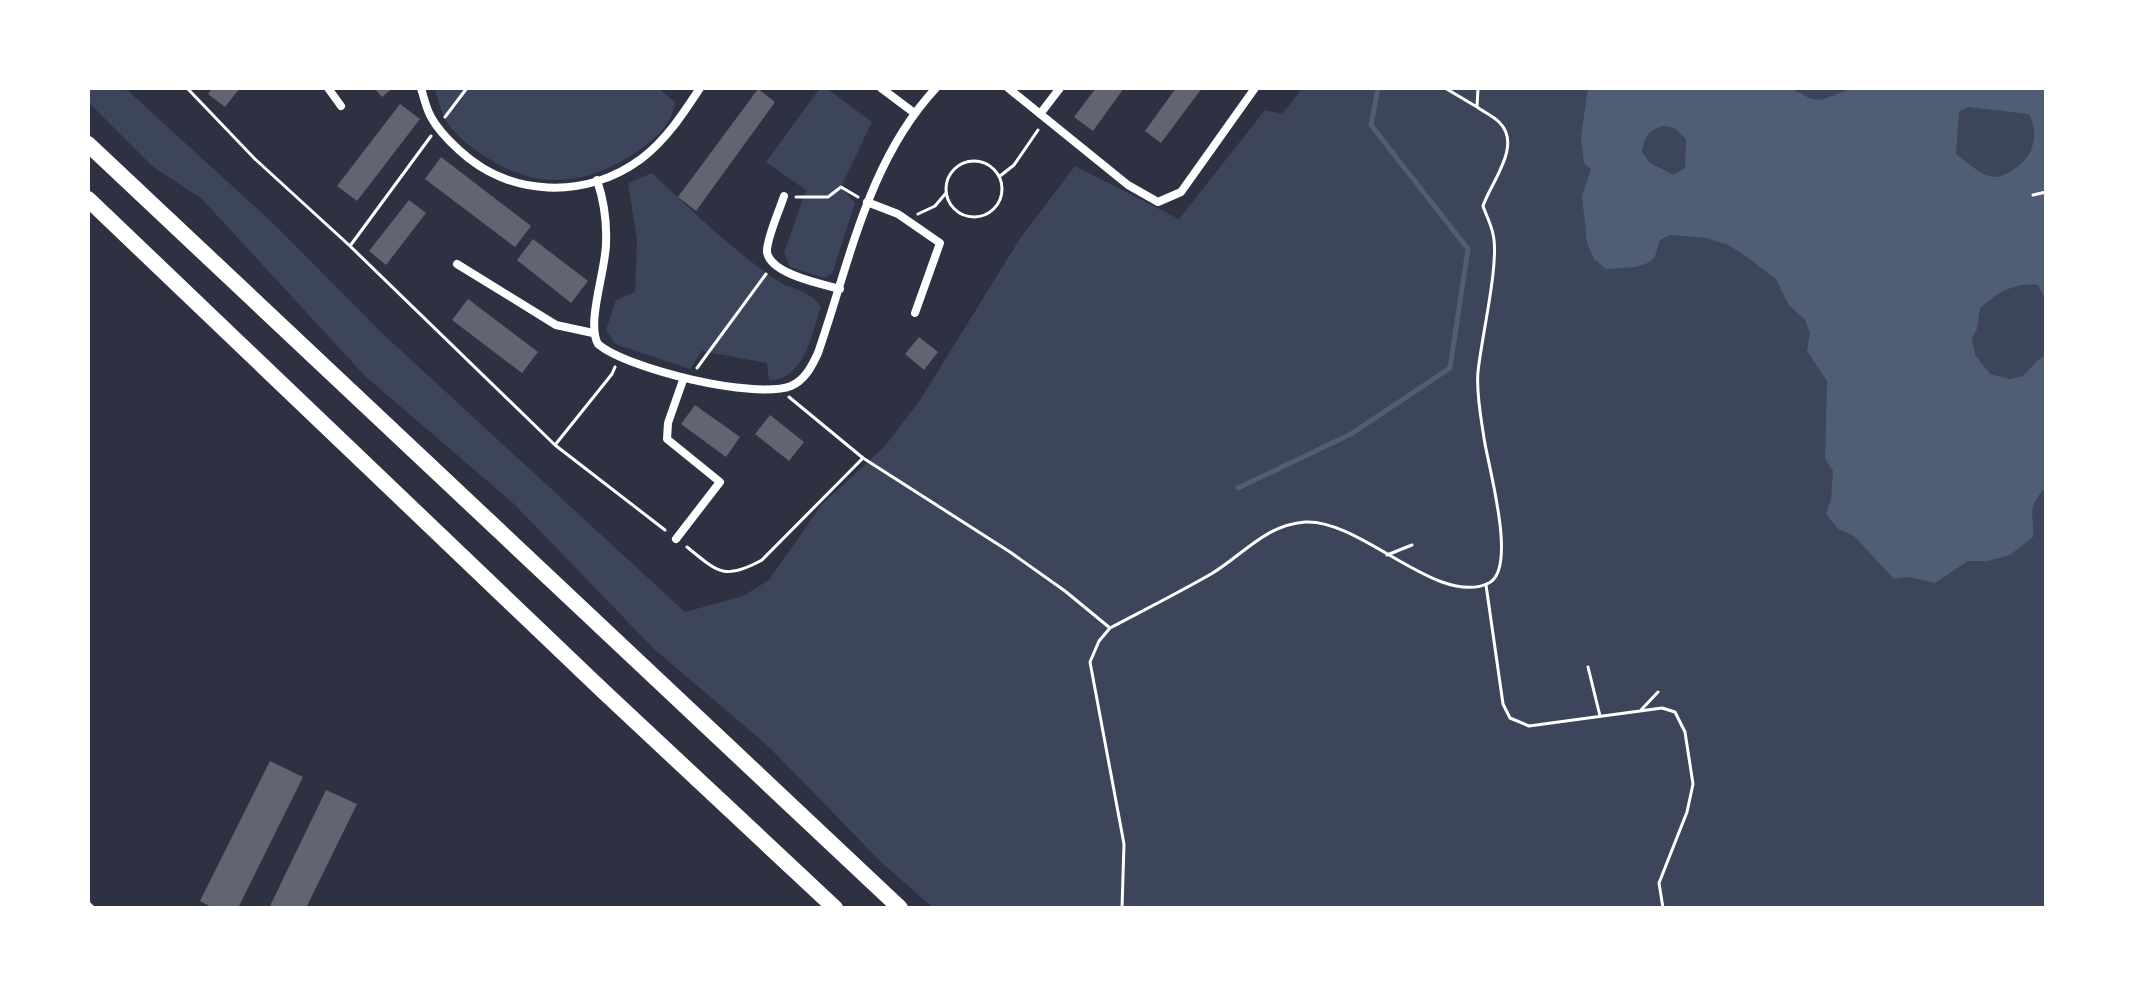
<svg xmlns="http://www.w3.org/2000/svg" width="2134" height="996" font-family="Cabin,sans-serif">
<style>
.green{fill:#3c4559}
.water{fill:#4f5d75;fill-rule:evenodd}
.lines{fill:none;stroke-linecap:round;stroke-linejoin:round}
.stream{stroke:#4f5d75;stroke-width:5}
.building{fill:#626471}
.path{stroke:#fff;stroke-width:3}
.service{stroke:#fff;stroke-width:4}
.minor{stroke:#fff;stroke-width:8}
.motorway{stroke:#fff;stroke-width:16}
</style>
<rect width="100%" height="100%" fill="#2d3142"/>
<path class="green" d="M88,88H125L275,225L383,334L685,612L743,596L769,580L822,504L885,446L920,400L1021,237L1075,166L1179,219L1265,110L1282,114L1303,88H2046V908H933L881,862L770,748L653,648L514,504L365,376L202,199L152,166L88,102Z
M435,88H658L675,102C672,123 659,136 641,149C585,188 534,192 477,151C450,131 442,121 435,88Z
M820,88H826L872,122L841,187L855,203L832,274L824,278L790,267L784,253L806,190L766,162Z
M652,173C691,210 730,248 775,279C793,292 807,287 821,307C810,337 806,378 769,381L767,363L702,351L690,369L615,344L606,330L616,300L635,292L637,240L628,183Z"/>
<path class="water" d="M1588,88H1790L1811,99L1821,100L1853,88H2046V301L2038,285C2014,282 1997,293 1980,308L1977,329L1972,338L1975,355L1990,374L2010,379L2023,376L2037,361L2046,355V487C2026,508 2034,513 2033,537L2010,555L1988,561H1968L1935,583L1909,577L1894,579L1854,536L1838,529L1826,514L1831,500L1833,471L1825,459L1827,381L1807,351L1810,333L1805,320L1788,304L1776,279L1744,255L1728,245L1706,238L1670,235L1660,240C1657,246 1657,255 1653,259C1644,269 1619,268 1606,269L1594,259L1587,243L1582,196L1591,169L1584,163L1581,137ZM1968,107L2029,114C2040,136 2033,157 2013,170C2008,173 2001,177 1995,177C1981,176 1967,162 1956,154L1959,112ZM1663,126L1675,128L1686,139L1685,168L1673,175L1649,162L1642,152C1645,137 1648,130 1663,126Z"/>
<g class="lines">
<path class="stream" d="M1238,488L1351,434L1450,368L1468,249L1371,125L1378,88"/>
</g>
<path class="building" d="M212,88H240L225,107L208,94Z
M374,88H393L382,97Z
M1096,88H1124L1093,131L1074,117Z
M1176,88H1202L1161,143L1145,131Z
M758,89L775,102L696,211L678,197Z
M400,104L420,119L357,201L337,186Z
M441,157L531,226L515,247L425,179Z
M409,200L426,213L386,265L369,251Z
M533,239L588,281L571,303L517,260Z
M468,299L538,352L522,373L452,320Z
M919,337L938,352L924,370L905,354Z
M695,405L740,437L726,457L681,424Z
M770,415L804,442L789,461L755,434Z
M270,761L303,777L238,908H213L200,901Z
M326,790L357,804L306,908H269Z"/>
<g class="lines">
<path class="path" d="M187,88L255,159L350,246L555,445L665,530
M1445,88L1477,107L1478,88
M445,117L467,88
M946 189a28 28 0 1 1 56 0a28 28 0 1 1-56 0Z
M1000,176L1014,165L1038,130
M2033,195L2046,192
M796,197H828L841,187L858,197
M918,214L935,206L946,193
M350,246L431,136
M697,368L766,274
M789,397L863,458L1010,552L1065,591L1110,628
M555,445L612,374L615,367
M687,547C718,572 724,581 762,560L863,458
M1387,555L1412,545
M1486,585L1503,704L1510,718L1529,726L1662,708L1675,712L1685,732L1693,784L1687,812L1659,883L1663,908
M1588,667L1600,716
M1641,710L1658,692
M1122,908L1124,844L1090,662L1099,641L1110,628C1144,610 1178,593 1211,574C1243,555 1265,525 1305,522C1362,519 1438,608 1489,583C1518,568 1488,466 1484,438C1481,418 1476,393 1478,372C1481,339 1500,262 1493,234C1491,224 1486,215 1483,206C1491,182 1523,145 1499,122C1493,116 1484,112 1477,107"/>
<path class="service" d="M88,903L93,908"/>
<path class="minor" d="M328,88L341,106
M421,88C424,98 426,108 431,117C438,130 448,140 459,150C509,197 585,200 641,159C666,140 683,114 700,88
M881,88L913,112
M1008,88L1128,185L1158,202L1181,192L1255,88
M1040,114L1060,88
M597,180C604,201 607,221 606,243C606,270 586,323 598,344C627,369 755,400 791,386C805,380 812,366 818,353C850,261 868,161 936,88
M784,196C780,209 766,240 767,252C770,274 822,284 840,289
M867,202L898,214L940,243L915,313
M457,264L556,325L593,333
M676,539L720,482L667,439L668,423L683,380"/>
<path class="motorway" d="M88,144L900,908
M88,199L602,690L835,908"/>
</g>
<rect width="2134" height="996" fill="none" stroke="#ffffff" stroke-width="180"/>
</svg>
